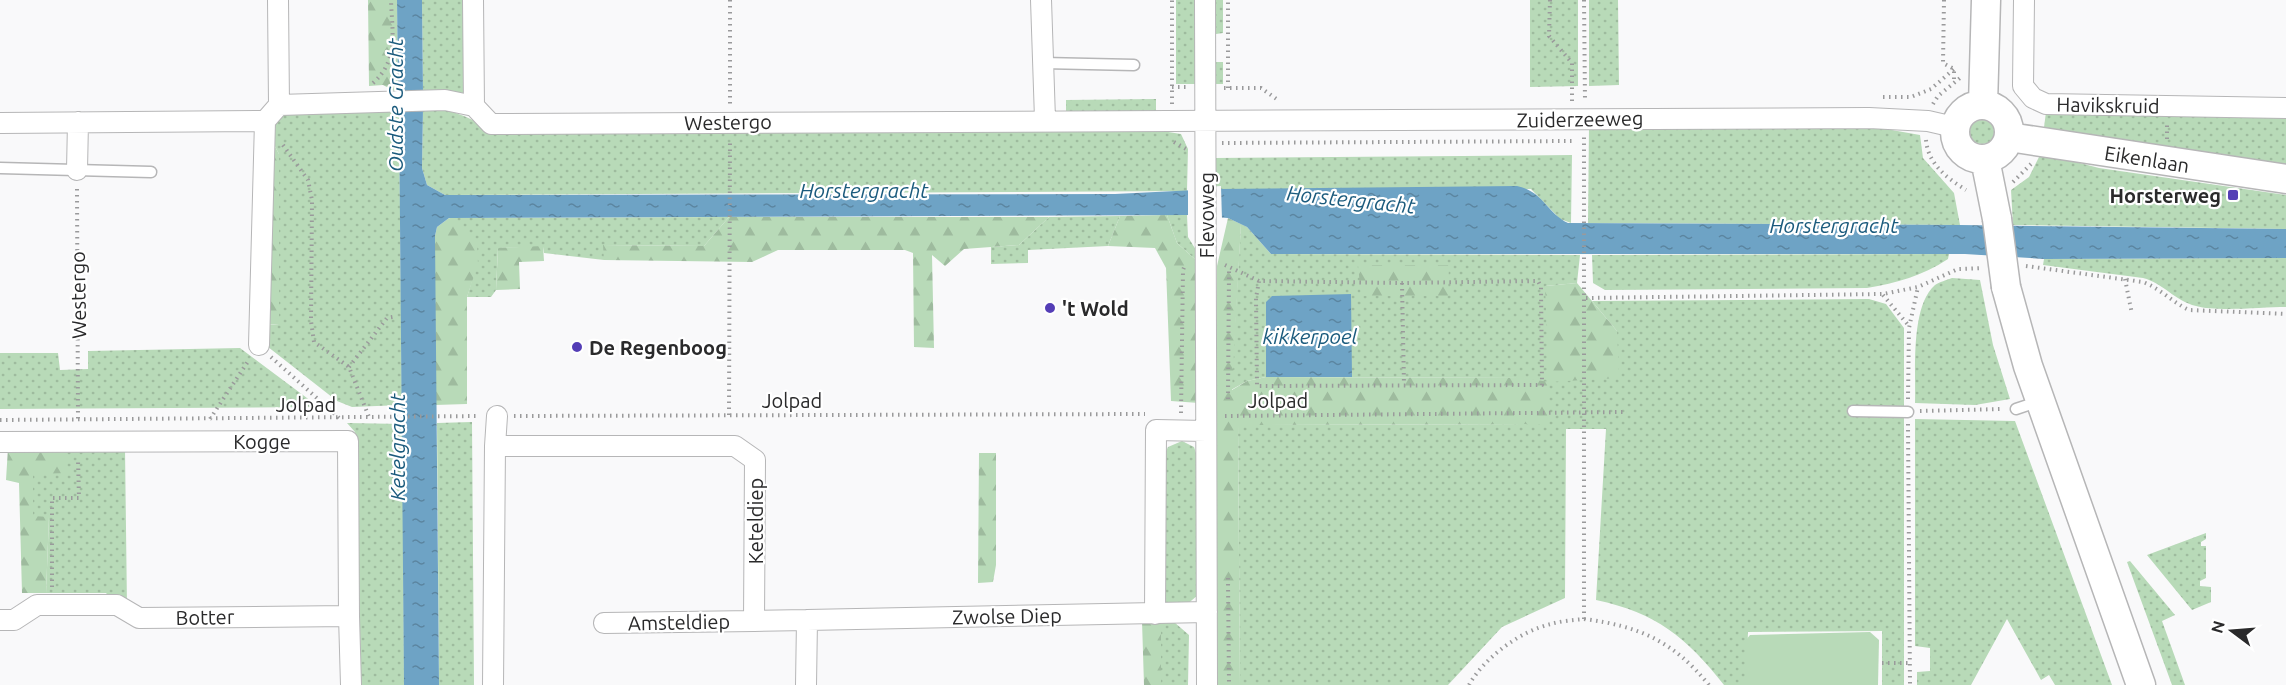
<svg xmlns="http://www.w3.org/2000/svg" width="2286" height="685" font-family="Ubuntu,sans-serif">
<defs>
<pattern id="grass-dots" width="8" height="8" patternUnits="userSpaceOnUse" patternTransform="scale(1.5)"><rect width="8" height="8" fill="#b8dab8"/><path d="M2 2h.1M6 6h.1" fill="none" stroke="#9ebb9e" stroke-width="1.8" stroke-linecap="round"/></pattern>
<pattern id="forest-firs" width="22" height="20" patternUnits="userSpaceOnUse" patternTransform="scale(1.5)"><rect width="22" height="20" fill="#b8dab8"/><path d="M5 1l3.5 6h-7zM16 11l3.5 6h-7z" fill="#9ebb9e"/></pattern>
<pattern id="water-ripples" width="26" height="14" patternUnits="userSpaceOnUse" patternTransform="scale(1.5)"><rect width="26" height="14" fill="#6ea3c5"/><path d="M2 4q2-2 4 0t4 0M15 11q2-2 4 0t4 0" fill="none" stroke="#5b85a0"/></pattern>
</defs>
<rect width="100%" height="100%" fill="#f9f9fa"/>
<!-- grass -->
<path fill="url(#grass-dots)" d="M422 0H466L464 96 423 93Z
M1176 0H1195V84H1176Z
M1213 0H1223V33L1216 34V62H1223V84H1214Z
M1530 0H1578V86L1530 87Z
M1589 0H1618L1619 85 1589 86Z
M1156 99V113H1066V100Z
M399 108 402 405 352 407 337 401 263 343 259 326 279 324V154L269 135 277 119 293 111Z
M423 108C448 108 465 115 488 128L1162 131 1181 134 1188 149 1187 191 445 195 427 185 422 168Z
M2046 112 2286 118V167L2043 135Z
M1970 132a12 12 0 1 1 24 0a12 12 0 1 1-24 0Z
M1839 126 1886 129 1920 135 1923 158 1954 193 1960 225 1588 223 1589 127Z
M2041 153 2099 168 2286 195V229L2013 225 2011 190 2029 177Z
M1572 155 1571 223 1560 219 1531 189H1216L1215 158Z
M1167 215H1187L1188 237 1196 250 1197 261 1177 243Z
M1120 216 1108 246 1028 250V263L991 264V247L1019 245 1049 217Z
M729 217 704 246 604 245V260L544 253 543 247 498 248 496 290 491 297H467L477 264 449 218Z
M1241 224 1247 227 1271 254 1580 255 1577 283 1545 286 1617 331 1592 301 1869 299 1886 304 1904 328V685H1882V631L1748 632 1746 685H1724C1686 637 1657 613 1596 600L1606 429H1566L1565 598 1502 627 1448 685H1240L1238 425 1547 424 1524 378 1266 377 1247 381 1231 390Z
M1949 254 1948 259C1922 276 1897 283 1867 288L1605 290 1593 283 1592 255Z
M2286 258V307C2262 307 2218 312 2196 306 2175 301 2163 283 2143 278L2043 265 2044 259Z
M1952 278 1980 280 1993 345 2010 399 1975 405 1915 403C1916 372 1910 307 1935 285 1939 282 1947 280 1952 278Z
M240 348 319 407 0 409V353H58L60 370 88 369V351Z
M1915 419 2015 421 2112 685H2055L2049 675 2041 680 2007 619 1971 685H1917V672L1930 671V648L1915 646Z
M472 422 474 685H439L437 423Z
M347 423 403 424 404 685H361L357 455 355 432Z
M1182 441 1194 447 1198 459V595L1185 606 1161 605 1162 460 1168 447Z
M67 447 125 448 127 607 113 601 106 593H46L49 517H33V473H67Z
M2206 533V539L2201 542V546H2206V578L2200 581V586L2211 587V602L2192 610 2147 555Z
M2130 561 2175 615 2162 621 2185 685H2172L2127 562Z
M1161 619 1174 622 1189 635 1188 685H1161Z"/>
<!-- forest -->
<path fill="url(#forest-firs)" d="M368 0H397L398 93 383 85 369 86Z
M269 135 279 154V324L266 325Z
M1167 215 1177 243 1197 261 1199 403 1171 401 1166 268 1155 248 1108 246 1120 216Z
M729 217H1049L1019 245 964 249 945 266 932 255 934 348 914 347 913 253 905 250H778L752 262 604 260 603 245 704 246Z
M449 218 477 244 478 264 467 297V404L435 405V236L437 227Z
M1228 218 1241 224 1232 390 1247 381 1266 377 1524 378 1549 382 1545 286 1577 283 1617 331 1619 378 1549 382 1548 424 1238 425 1240 685H1216L1217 266Z
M543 246 544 261 519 262 520 289 496 290 498 248Z
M1358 265H1449L1448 296H1361Z
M67 447V473L33 474V516L49 517 46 593H22L19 483 6 480 8 448Z
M979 453H996V565L993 582 978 583Z
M1161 619V685H1144L1142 621Z"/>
<!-- pitch -->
<path fill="#b8dab8" d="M1870 632 1879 640 1878 685H1746V640L1750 635Z"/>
<!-- water -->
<path fill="url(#water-ripples)" d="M397 0H422L423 93H398Z
M399 108H423L422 168 427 185 445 195 1115 194 1216 189 1517 186C1543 191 1546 212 1568 223L1960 225 2286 229V258L2044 259 1965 254H1271L1247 227 1228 218 1187 215 449 218 437 227 435 236 439 685H404Z
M1351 294 1352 377H1266V302L1272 296Z"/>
<!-- pier -->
<path fill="#f9f9fa" d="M1221 186 1222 220 1188 218V188Z"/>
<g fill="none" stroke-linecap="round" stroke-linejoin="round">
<defs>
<path id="lane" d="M1043 63 1134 65
M0 168 151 172
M2016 409 2040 401
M1853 411 1908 412"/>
<path id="street" d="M278 0 279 105
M473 0 474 106
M1041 0 1045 119
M1205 0 1207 685
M2024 0 2023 86 2033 98 2046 104 2286 108
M0 123 265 121 279 105 445 100 474 106 491 124 1869 118 1928 121 1954 127
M77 170 78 122
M259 345 265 121
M0 442 348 441 349 616
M495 446 497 416
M1155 614 1156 430 1206 431
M0 620H14L37 605H117L139 618 349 616 351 685
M807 620 1207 612
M604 623 754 621
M493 685 495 446H735L755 460 754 621 807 620 806 685"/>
<path id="secondary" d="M1955 132a27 27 0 1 1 54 0a27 27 0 1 1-54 0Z
M1983 105 1986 0
M2009 137 2286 179
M1985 159 1997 219
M2006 287 2028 366 2141 685"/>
</defs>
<!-- lane casing -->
<use href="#lane" stroke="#b6b6b7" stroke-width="13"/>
<!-- street casing -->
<use href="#street" stroke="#b6b6b7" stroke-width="22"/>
<!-- secondary casing -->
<use href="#secondary" stroke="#b6b6b7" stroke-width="31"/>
<!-- path -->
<path stroke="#9a9a9b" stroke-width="4" stroke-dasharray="1.5 4.5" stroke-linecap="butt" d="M730 0V105
M1550 0 1549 36 1572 63V102
M1584 0 1585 101
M1944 0 1943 63 1954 69V82
M373 83C399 60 392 32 391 0
M1172 87H1187
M1224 88H1261L1278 100
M1228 88V0
M1883 97H1911L1931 89 1954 69
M1172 104V0
M1933 104 1938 96 1960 78
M2167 139V123
M1926 140C1928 164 1947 178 1966 190
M1174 142 1188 150
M1222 143 1572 141
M283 145 308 180 312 200 311 321 314 342 349 367 369 417
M2013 182 2031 164
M77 189 78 421
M1225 265 1259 281 1402 283 1538 281 1541 287 1542 385 1257 386 1256 298 1259 281
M2026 266 2143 282C2161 289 2172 302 2189 310L2286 314
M2125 279 2132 314
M1402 283 1404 385
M1883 295 1909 326
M1586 298 1883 294 1918 287 1958 269 1982 268
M271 357 339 418
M349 367 387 318 393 317
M1228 399 1229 269
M1908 399 1909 328 1918 287
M1920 411 2003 409
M1181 413 1183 270 1185 265
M729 415 730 140
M514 416 1145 414
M1225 416 1627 412
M210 419 249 360
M0 420 479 416
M1908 424 1910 685
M1228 578 1229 685
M52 587V498H79L78 459
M1584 619C1639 626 1673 641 1709 685
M1882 663H1910
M1469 685C1484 658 1520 631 1551 624 1561 621 1573 620 1584 619V136"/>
<!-- lane -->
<use href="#lane" stroke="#fff" stroke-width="10"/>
<!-- street -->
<use href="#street" stroke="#fff" stroke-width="20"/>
<!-- secondary -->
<use href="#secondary" stroke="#fff" stroke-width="28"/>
<defs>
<path id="secondary-bridge" d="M1997 219 2006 287"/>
</defs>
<!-- secondary-bridge casing -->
<use href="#secondary-bridge" stroke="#b6b6b7" stroke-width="31" stroke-linecap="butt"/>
<!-- secondary-bridge -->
<use href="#secondary-bridge" stroke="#fff" stroke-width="28"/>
</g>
<!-- markers -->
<g fill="#543eb6" stroke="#fff" stroke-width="2">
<rect x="2227" y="189" width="12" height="12" rx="3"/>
<circle cx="1050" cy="308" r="6"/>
<circle cx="577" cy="347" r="6"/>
</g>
<g text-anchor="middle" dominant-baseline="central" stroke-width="4.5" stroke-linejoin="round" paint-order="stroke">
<!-- street labels -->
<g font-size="20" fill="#2a2a2b" stroke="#fff">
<text transform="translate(2108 105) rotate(1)">Havikskruid</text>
<text transform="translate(1580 119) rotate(-1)">Zuiderzeeweg</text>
<text transform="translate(728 122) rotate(-1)">Westergo</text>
<text transform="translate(2147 159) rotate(9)">Eikenlaan</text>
<text transform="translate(1206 215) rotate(-90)">Flevoweg</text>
<text transform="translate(78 295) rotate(-91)">Westergo</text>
<text x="792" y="400">Jolpad</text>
<text x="1278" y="400">Jolpad</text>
<text x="306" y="404">Jolpad</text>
<text x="262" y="441">Kogge</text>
<text transform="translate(755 521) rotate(-90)">Keteldiep</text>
<text transform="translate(1007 616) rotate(-1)">Zwolse Diep</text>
<text transform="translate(205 617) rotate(-1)">Botter</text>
<text transform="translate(679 622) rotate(-1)">Amsteldiep</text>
</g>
<!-- poi labels -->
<g font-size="20" font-weight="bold" fill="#2a2a2b" stroke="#fff" text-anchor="start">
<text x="2221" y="195" text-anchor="end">Horsterweg</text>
<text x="1062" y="308">'t Wold</text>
<text x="589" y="347">De Regenboog</text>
</g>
<!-- water labels -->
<g font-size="21" font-style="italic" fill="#1b5b7d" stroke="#fff">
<text transform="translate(395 105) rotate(-90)">Oudste Gracht</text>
<text x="864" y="190">Horstergracht</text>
<text transform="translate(1351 199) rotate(6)">Horstergracht</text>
<text x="1834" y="225">Horstergracht</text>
<text x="1310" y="336">kikkerpoel</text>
<text transform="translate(397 447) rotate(-90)">Ketelgracht</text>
</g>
</g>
<!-- north arrow -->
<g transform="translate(2232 631) rotate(286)" stroke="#ffffff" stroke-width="4.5" paint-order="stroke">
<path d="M0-4.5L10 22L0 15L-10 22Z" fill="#2a2a2b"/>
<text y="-9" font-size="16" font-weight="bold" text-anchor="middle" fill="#2a2a2b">N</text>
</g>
</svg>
